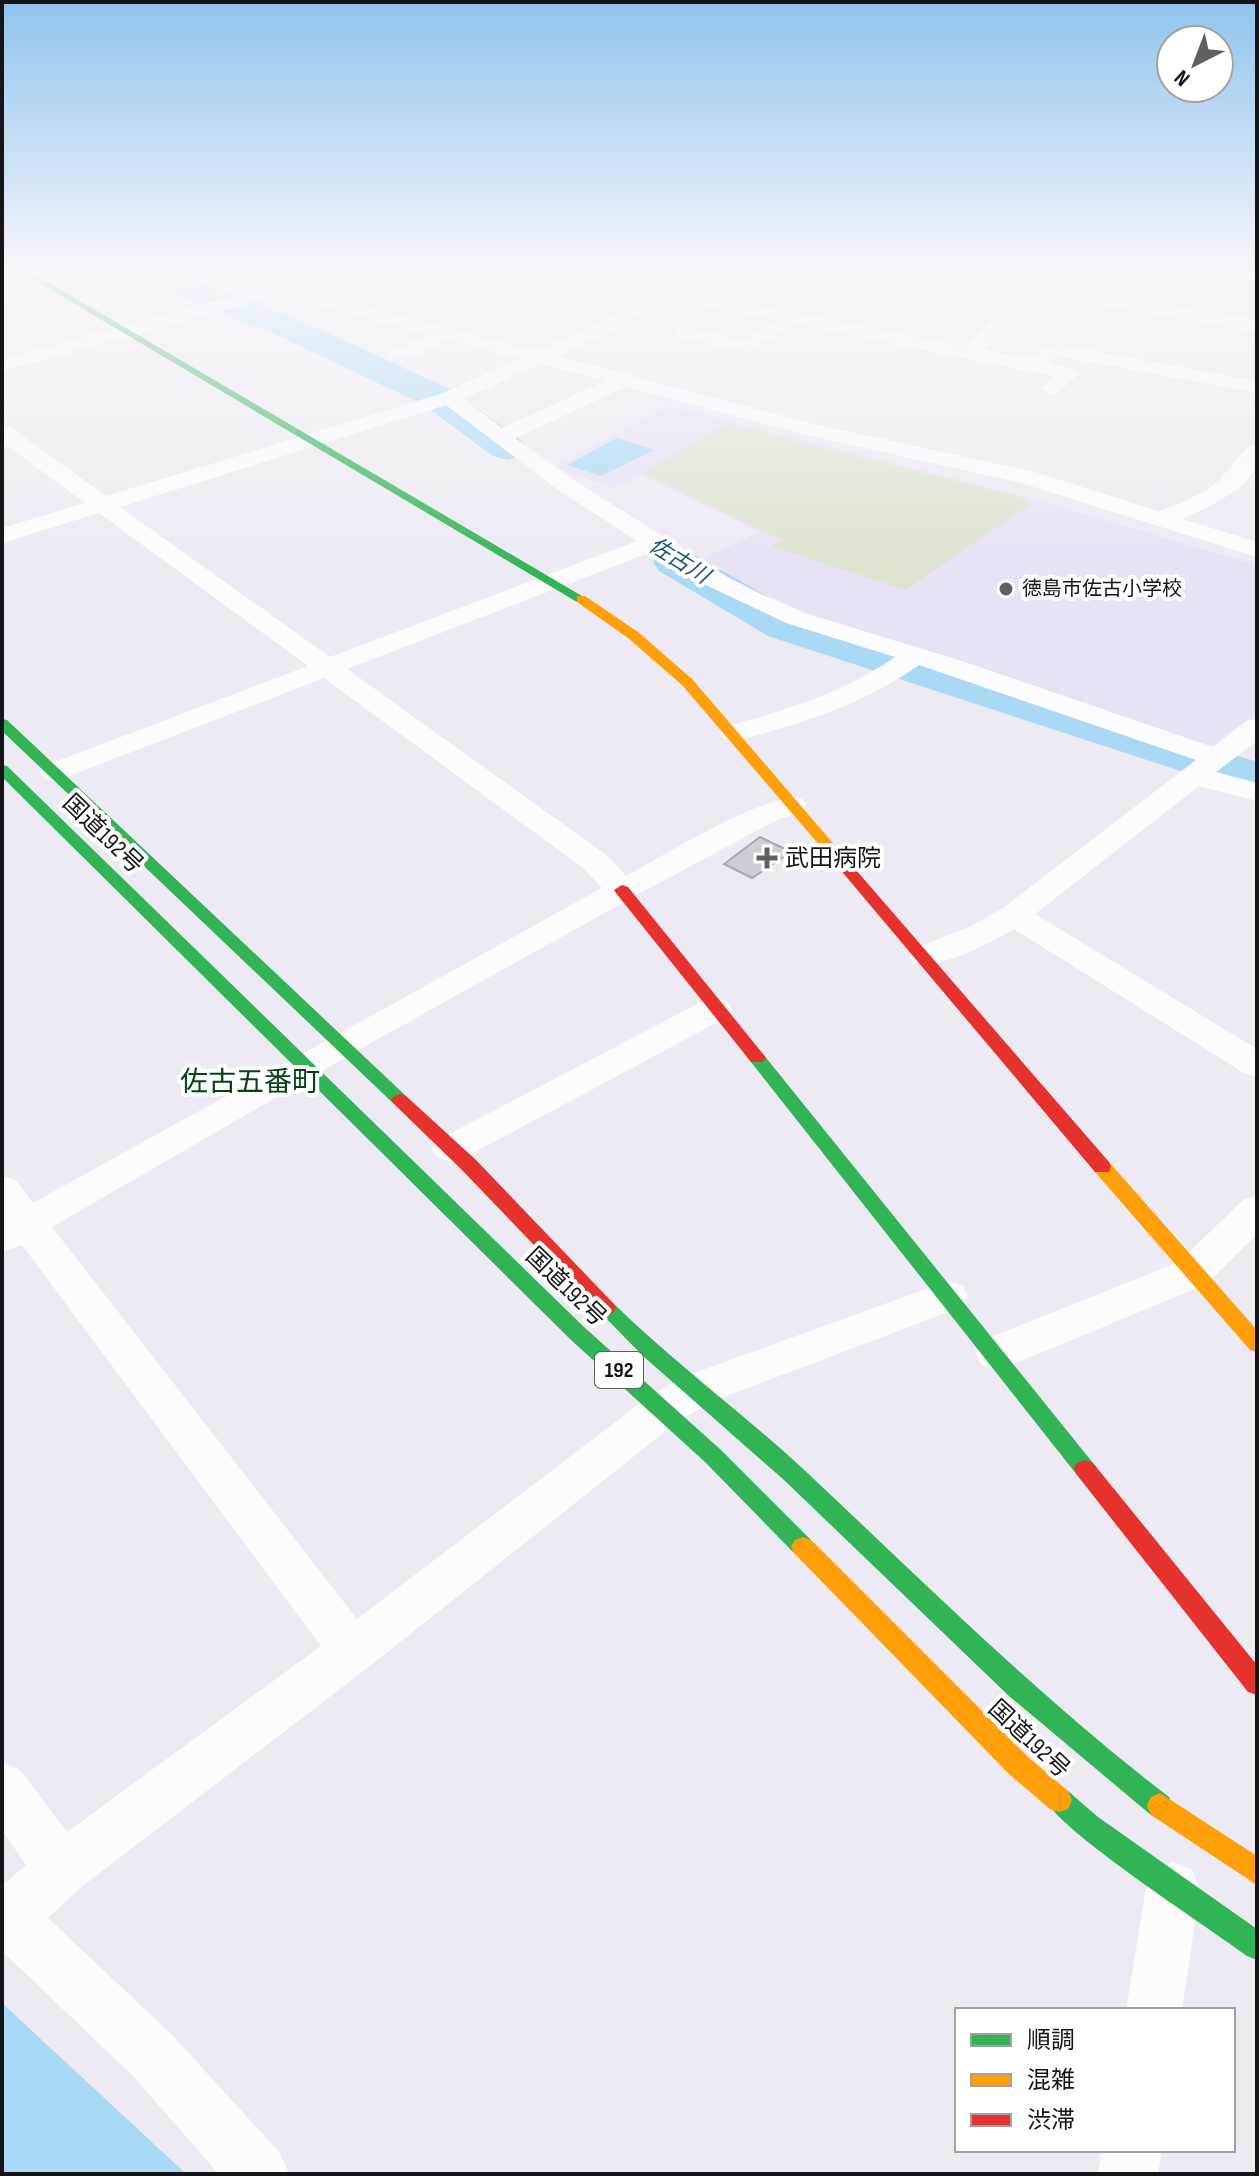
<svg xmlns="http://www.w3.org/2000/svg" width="1259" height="2176" font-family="'Sofia Sans Condensed','Noto Sans JP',sans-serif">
<rect width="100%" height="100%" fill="#eeeaf4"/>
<!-- built -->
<path fill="#e9e1f4" d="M668 406 1031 498 1257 565V713L1204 750 976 668 807 613 695 562 760 532 640 475 614 488 554 468Z"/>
<!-- green -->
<path fill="#dce4d1" d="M727 424 1024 498 1030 505 905 590 771 546 782 540 642 473Z"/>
<!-- water -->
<path fill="#a9d9f4" d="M617 438 654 450 601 476 567 465Z
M2 2003 183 2171 185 2174H2Z"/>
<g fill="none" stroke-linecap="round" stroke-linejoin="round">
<!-- river -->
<path fill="#a9d9f4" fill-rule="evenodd" d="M119 268H164L297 319 450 389 521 440 527 448 521 456 507 460 493 456 424 405 273 333 123 275Z
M675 549 691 553 802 616 1257 762V796L768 636 659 571 653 562 659 553Z"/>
</g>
<!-- building -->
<path fill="#d0ccd5" stroke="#aba9b0" stroke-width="2" d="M760 837 791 852 752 878 724 864Z"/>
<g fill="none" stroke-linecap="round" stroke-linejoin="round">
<!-- street -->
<path fill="#fcfcfd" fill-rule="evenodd" d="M223 268H246L286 285 536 351 599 323 646 294 543 273 534 268H568L963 346 1022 292 911 273 902 268H941L1257 320V332L1040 295 982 350 1027 358 1055 344 1257 381V393L1058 356 1047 363 1075 370 1078 374 1058 393 1051 395 1041 389 1053 376 796 324 747 352 677 337 674 333 684 327 744 340 776 320 665 298 613 331 557 356 813 424 1035 472 1158 511C1179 504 1199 496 1216 483 1229 472 1241 447 1257 443 1257 449 1258 457 1257 463 1252 488 1203 510 1182 519L1257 542V557L1021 483 811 436 626 387 515 438 574 480 726 576 759 593 804 613 959 660 1213 747 1247 721 1257 719V741L1216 772 1257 783V801L1199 786 1035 914 1257 1049V1077L1244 1073 1014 929C990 943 940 970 913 963L908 956 913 949 969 927 1003 908 1196 760 919 665C866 703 806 722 744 739L734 741 724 739 720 733 724 727C783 711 844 693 895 657L786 623 708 586 654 551 347 669 605 854 626 876C660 858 768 790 802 799L806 805 802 811 773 822 633 897 353 1053 52 1227 357 1619 647 1398 683 1377 948 1281 962 1285 968 1296 962 1307 713 1401 677 1422 370 1666 80 1888 48 1918 172 2035 280 2153 289 2174H219L132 2075 2 1951V1886L26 1865 2 1830V1762L20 1770 67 1832 321 1646 22 1245 2 1252V1176L16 1180 33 1203 602 888 583 868 324 678 64 778 54 781 44 778 40 772 44 766 308 666 99 513 2 543V528L85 503 2 442V426L10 427 106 496 443 393 519 359 450 340 406 359H392L389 355 392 351 429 335 280 295 2 371V359L263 288ZM540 364 605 381 502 428 464 399ZM446 405 558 490 637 541 330 657 120 507Z
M715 998 727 1001 732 1009 727 1017 464 1158 451 1162 438 1158 432 1149 438 1140 703 1001Z
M1257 1196V1234L1207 1284 1011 1365 996 1369 981 1365 975 1353 981 1341 1179 1262 1243 1200Z
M1173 1862 1192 1870 1200 1889 1182 2010H1126L1146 1889 1154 1870Z
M1102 2150H1162L1158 2174H1098Z"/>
<!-- fast -->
<path fill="#30b455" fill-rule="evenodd" d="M14 268H24L587 599 577 602Z
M2 719 7 720 406 1096 409 1100 406 1104H394L2 731Z
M2 765 7 766 584 1327 721 1450 811 1540 815 1547 811 1554 803 1557 795 1554 705 1462 570 1339 2 777Z
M757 1052 763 1054 1093 1463 1096 1469 1093 1475 1085 1478 1077 1475 751 1062 748 1058 751 1054Z
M606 1300 613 1303C672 1361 739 1410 800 1466 921 1579 1037 1696 1169 1797L1173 1806 1169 1815 1160 1819 1151 1815 1009 1696 784 1480 643 1356 596 1308 599 1303Z
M1059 1788 1068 1791 1098 1817 1257 1929V1960L1247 1956C1211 1929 1059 1831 1046 1800L1050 1791Z"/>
<!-- slow -->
<path fill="#ff9f0a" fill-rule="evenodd" d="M577 596H585L638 632 692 679 843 855 846 858 843 861H833L682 685 628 638 577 602Z
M1102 1160 1109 1162 1257 1330V1352L1250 1350 1095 1172 1093 1167Z
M803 1537 811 1540 1027 1756 1068 1791 1072 1800 1068 1809 1059 1812 1050 1809 1009 1774 795 1554 791 1547 795 1540Z
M1160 1793 1257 1856V1885L1151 1815 1147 1806 1151 1797Z"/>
<!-- jam -->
<path fill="#e5322d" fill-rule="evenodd" d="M838 853 843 855 1109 1162 1111 1167 1109 1172H1095L833 861 830 858 833 855Z
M622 885 628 887 763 1054 766 1058 763 1062H751L616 893 614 890Z
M400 1094 406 1096 476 1160 613 1303 616 1308 613 1313 606 1316 599 1313 462 1170 394 1104 391 1100 394 1096Z
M1085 1460 1093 1463 1257 1665V1695L1248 1692 1077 1475 1074 1469 1077 1463Z"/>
</g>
<!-- sky -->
<linearGradient id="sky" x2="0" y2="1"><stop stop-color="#8fc3ed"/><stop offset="0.47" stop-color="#f7f6fa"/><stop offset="1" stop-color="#f7f6fa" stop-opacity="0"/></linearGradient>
<rect width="1259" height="572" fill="url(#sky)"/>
<!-- markers -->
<g fill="#625e66" stroke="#fff" stroke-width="3">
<circle cx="1006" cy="589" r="8"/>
<path d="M763 846h8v8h8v8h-8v8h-8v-8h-8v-8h8z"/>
</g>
<g text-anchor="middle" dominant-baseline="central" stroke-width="8" stroke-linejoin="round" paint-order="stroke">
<!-- far-poi labels -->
<g font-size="20" fill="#161319" stroke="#fff" text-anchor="start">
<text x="1022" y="589">徳島市佐古小学校</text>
</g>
<!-- far-water labels -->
<g font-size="22" font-style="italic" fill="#1f566e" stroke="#fff">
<text transform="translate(679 561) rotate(32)">佐古川</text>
</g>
<!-- shield labels -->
<rect fill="#fff" stroke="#5c5a5e" stroke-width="2" x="595" y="1352" width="48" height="36" rx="6"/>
<g font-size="22" font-weight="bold" fill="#161319">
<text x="619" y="1370">192</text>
</g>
<!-- street labels -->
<g font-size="24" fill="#161319" stroke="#fff">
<text transform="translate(103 834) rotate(44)">国道192号</text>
<text transform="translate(566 1287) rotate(44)">国道192号</text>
<text transform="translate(1029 1739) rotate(43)">国道192号</text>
</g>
<!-- poi labels -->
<g font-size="24" fill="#161319" stroke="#fff" text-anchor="start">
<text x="785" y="858">武田病院</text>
</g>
<!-- quarter labels -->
<g font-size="28" fill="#034413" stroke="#fff">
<text x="250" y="1082">佐古五番町</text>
</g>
</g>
<!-- border -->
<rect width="1259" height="2176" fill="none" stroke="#161319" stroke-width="8"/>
<!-- legend -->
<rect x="955" y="2008" width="280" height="144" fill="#ffffff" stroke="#a2a1a3" stroke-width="2"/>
<rect x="971" y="2034" width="40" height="12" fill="#30b455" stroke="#a2a1a3" stroke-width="2"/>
<text x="1027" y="2048" font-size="24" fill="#161319">順調</text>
<rect x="971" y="2074" width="40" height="12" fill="#ff9f0a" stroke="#a2a1a3" stroke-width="2"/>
<text x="1027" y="2088" font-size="24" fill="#161319">混雑</text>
<rect x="971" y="2114" width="40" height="12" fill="#e5322d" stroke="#a2a1a3" stroke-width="2"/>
<text x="1027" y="2128" font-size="24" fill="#161319">渋滞</text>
<!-- north arrow -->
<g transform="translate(1195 64) rotate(222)"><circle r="38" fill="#ffffff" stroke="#a2a1a3" stroke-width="2"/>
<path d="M0-6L14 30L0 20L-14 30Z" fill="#625e66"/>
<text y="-12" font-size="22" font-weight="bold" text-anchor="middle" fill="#161319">N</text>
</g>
</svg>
